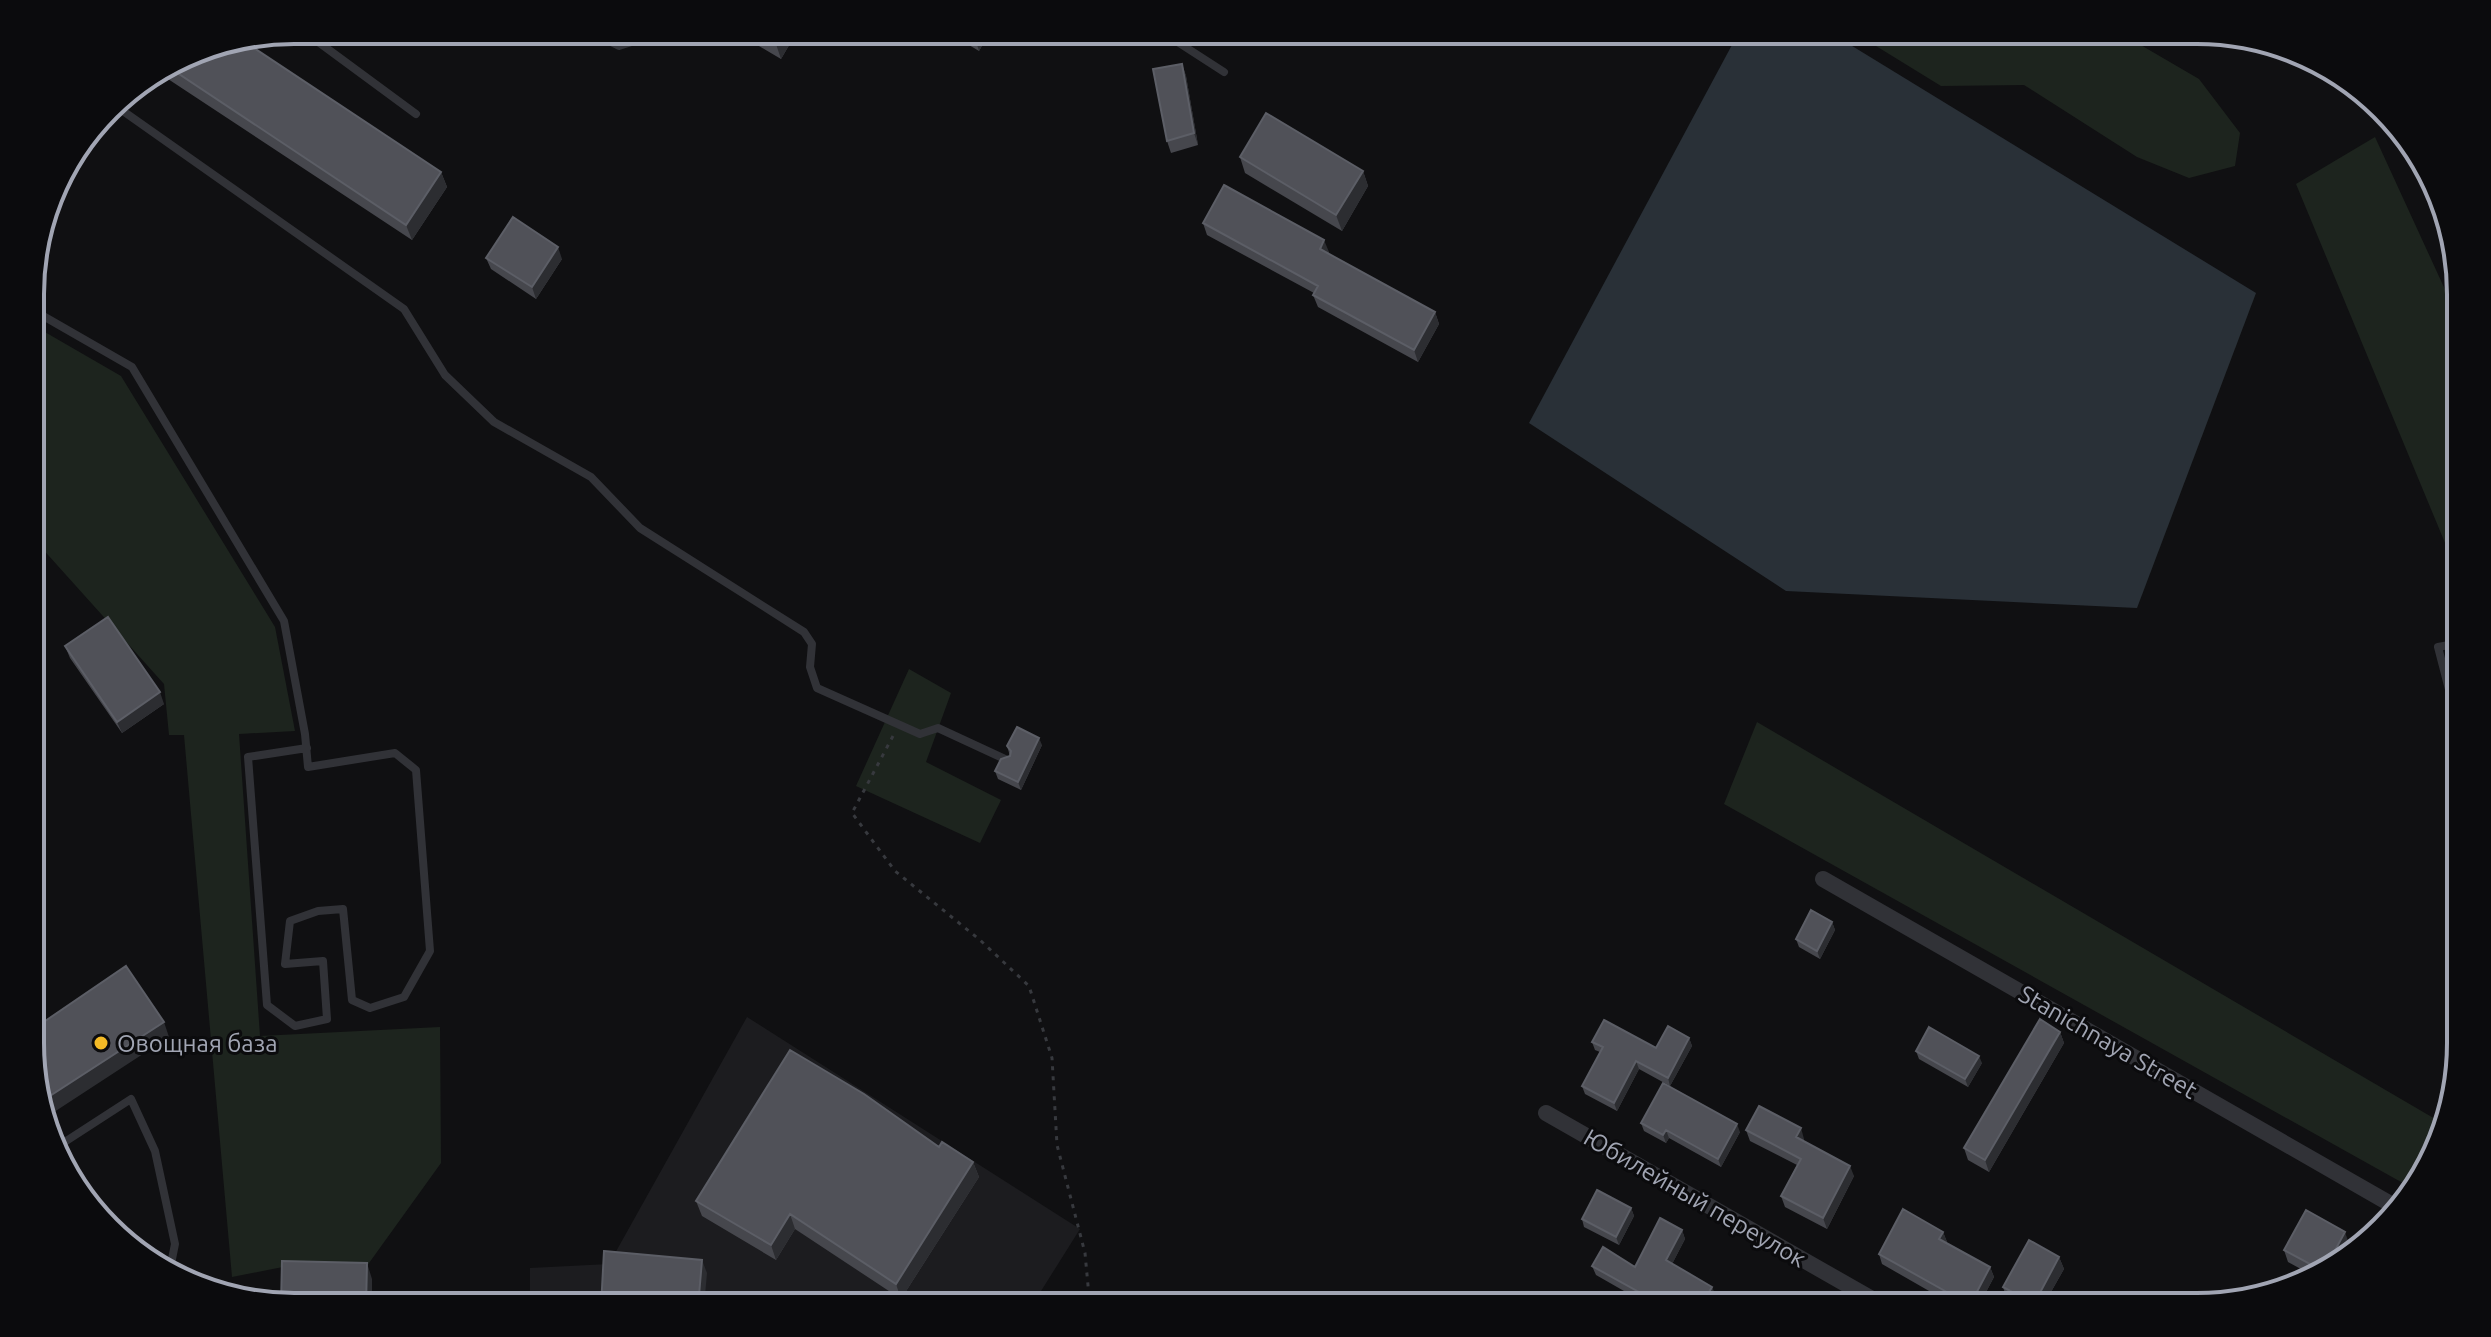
<svg xmlns="http://www.w3.org/2000/svg" width="2491" height="1337" font-family="Ubuntu,sans-serif">
<rect width="100%" height="100%" fill="#101012"/>
<!-- built -->
<path fill="#1c1c1f" d="M747 1017 1080 1229 1031 1307H875L853 1295 848 1307H530V1268L609 1264Z"/>
<!-- green -->
<path fill="#1d241e" d="M1850 30H2115L2199 79 2240 133 2235 166 2189 178 2137 157 2024 85 1941 86Z
M2375 137 2459 320 2460 579 2296 184Z
M31 324 121 376 275 627 295 731 239 734 260 1036 440 1027 441 1163 364 1270 288 1266 232 1277 184 735H169L164 684 31 536Z
M909 669 951 693 926 762 1001 800 980 843 856 786Z
M1757 722 2442 1123 2434 1160 2410 1187 1724 804Z"/>
<!-- water -->
<path fill="#293037" d="M1740 30H1826L2256 293 2137 608 1786 591 1529 423Z"/>
<g fill="none" stroke-linecap="round" stroke-linejoin="round">
<!-- path -->
<path stroke="#37393e" stroke-width="3" stroke-dasharray="4 6" stroke-linecap="butt" d="M893 736 852 813 895 871 980 940 1029 986 1052 1058 1057 1145 1085 1253 1090 1307"/>
<!-- service -->
<path stroke="#313237" stroke-width="8" d="M302 30 416 114
M588 30 619 46 669 30
M1159 30 1224 72
M113 104 404 309 445 375 494 422 591 477 640 528 804 632 812 644 810 667 817 688 920 734 938 728 1007 760
M31 309 132 367 284 621 305 734 308 767 395 753 416 770 430 951 404 997 370 1008 352 1000 343 909 318 911 290 921 285 964 323 961 327 1019 295 1026 267 1005 248 757 307 748
M2460 643 2438 647 2460 732
M60 1145 131 1099 155 1151 175 1244 169 1274"/>
<!-- minor -->
<path stroke="#313237" stroke-width="16" d="M1823 879 2394 1206
M1546 1113 1886 1307"/>
</g>
<!-- wall -->
<path fill="#46474d" d="M606 30H625L621 38Z
M732 30H798L781 59Z
M944 30H991L979 51Z
M193 50 441 172 447 187 412 240 168 79 164 68Z
M1182 64 1186 76 1198 145 1171 153 1167 141Z
M1240 157 1363 171 1368 186 1342 231 1245 173Z
M1203 223 1329 252 1328 254 1435 312 1439 324 1418 362 1318 307 1313 295 1314 293 1207 235Z
M486 258 562 259 536 299 491 269Z
M65 646 164 704 122 733 70 658Z
M1042 745 1021 790 998 779 995 771 1010 756 1007 746Z
M1832 922 1835 930 1820 959 1799 947 1796 939Z
M2060 1032 2064 1043 1989 1172 1968 1160 1964 1148Z
M1689 1038 1692 1046 1670 1086 1639 1069 1617 1111 1585 1094 1582 1086 1600 1052 1595 1050 1592 1042 1656 1048Z
M1916 1051 1982 1063 1968 1087 1919 1059Z
M1641 1123 1740 1132 1721 1167 1669 1138 1666 1143 1644 1131Z
M1746 1130 1804 1139 1803 1141 1854 1176 1827 1229 1785 1207 1781 1196 1797 1165 1750 1141Z
M939 1147 973 1162 979 1177 901 1299 795 1229 776 1260 702 1216 696 1201Z
M1631 1208 1634 1216 1619 1245 1584 1227 1582 1219Z
M1682 1230 1685 1239 1672 1264 1716 1296 1710 1307H1652L1596 1275 1592 1266 1635 1267Z
M1943 1232 1947 1242 1946 1243 1990 1267 1994 1277 1978 1307H1957L1882 1264 1879 1254Z
M2349 1244 2338 1265 2310 1274 2288 1262 2284 1250Z
M2059 1257 2064 1269 2043 1306 2021 1307 2007 1299 2003 1287Z"/>
<!-- shaded-wall -->
<path fill="#2c2d31" d="M618 30H625L621 38Z
M784 30H798L781 59 776 44Z
M976 30H991L979 51 974 35Z
M1182 64 1186 76 1198 145 1194 133Z
M1363 171 1368 186 1342 231 1336 215Z
M441 172 447 187 412 240 406 225Z
M1324 240 1329 252 1324 261 1320 249Z
M558 247 562 259 536 299 532 287Z
M1435 312 1439 324 1418 362 1414 350Z
M160 692 164 704 122 733 117 722Z
M1039 738 1042 745 1021 790 1018 782Z
M1832 922 1835 930 1820 959 1817 951Z
M164 1022 169 1037 48 1116 42 1101Z
M2060 1032 2064 1043 1989 1172 1985 1160Z
M1689 1038 1692 1046 1670 1086 1668 1078Z
M1979 1056 1982 1063 1968 1087 1965 1079Z
M1636 1061 1639 1069 1617 1111 1614 1103Z
M1737 1124 1740 1132 1721 1167 1718 1159Z
M1801 1128 1804 1139 1800 1148 1796 1137Z
M1666 1130 1669 1138 1666 1143 1663 1135Z
M973 1162 979 1177 901 1299 896 1284Z
M1850 1166 1854 1176 1827 1229 1823 1218Z
M1631 1208 1634 1216 1619 1245 1616 1237Z
M790 1214 795 1229 776 1260 771 1245Z
M1682 1230 1685 1239 1669 1270 1666 1260Z
M1943 1232 1947 1242 1943 1250 1939 1239Z
M2345 1232 2349 1244 2338 1265 2325 1269Z
M2059 1257 2064 1269 2043 1306H2035L2034 1304Z
M702 1260 707 1273 704 1307H698Z
M367 1263 372 1279V1307H366Z
M1990 1267 1994 1277 1978 1307H1970Z
M1712 1287 1716 1296 1710 1307H1700Z"/>
<!-- building -->
<path fill="#505158" stroke="#5c5e66" stroke-width="2" d="M752 30H784L776 44Z
M965 30H976L974 35Z
M242 40 441 172 406 225 167 66 193 50Z
M1182 64 1194 133 1167 141 1153 69Z
M1266 113 1363 171 1336 215 1240 157Z
M1224 185 1324 240 1320 249 1435 312 1414 350 1313 295 1318 286 1203 223Z
M513 217 558 247 532 287 486 258Z
M108 617 160 692 117 722 65 646Z
M1017 727 1039 738 1018 782 995 771 1001 759 1010 756 1011 751 1007 746Z
M1811 910 1832 922 1817 951 1796 939Z
M126 966 164 1022 42 1101 32 1078V1030Z
M2040 1019 2060 1032 1985 1160 1964 1148Z
M1604 1020 1656 1048 1668 1026 1689 1038 1668 1078 1636 1061 1614 1103 1582 1086 1603 1047 1592 1042Z
M1929 1027 1979 1056 1965 1079 1916 1051Z
M790 1050 864 1094 939 1147 942 1142 973 1162 896 1284 790 1214 771 1245 696 1201Z
M1663 1083 1737 1124 1718 1159 1666 1130 1663 1135 1641 1123Z
M1759 1106 1801 1128 1796 1137 1850 1166 1823 1218 1781 1196 1801 1159 1746 1130Z
M1597 1190 1631 1208 1616 1237 1582 1219Z
M1903 1209 1943 1232 1939 1239 1990 1267 1970 1305 1879 1254Z
M2306 1210 2345 1232 2325 1269 2321 1270 2284 1250Z
M1660 1218 1682 1230 1666 1260 1712 1287 1700 1307H1666L1592 1266 1603 1247 1635 1267Z
M2029 1240 2059 1257 2034 1304 2003 1287Z
M604 1251 702 1260 698 1307H601Z
M282 1261 367 1263 366 1307H294L281 1304Z"/>
<!-- markers -->
<circle fill="#f4ba26" stroke="#0b0b0d" stroke-width="3" cx="101" cy="1043" r="8"/>
<g text-anchor="middle" dominant-baseline="central" stroke-width="6" stroke-linejoin="round" paint-order="stroke">
<!-- street labels -->
<g font-size="24" fill="#a1a5b3" stroke="#0b0b0d">
<text transform="translate(2108 1042) rotate(30)">Stanichnaya Street</text>
<text transform="translate(1695 1198) rotate(30)">Юбилейный переулок</text>
</g>
<!-- poi labels -->
<g font-size="24" fill="#a1a5b3" stroke="#0b0b0d" text-anchor="start">
<text x="117" y="1043">Овощная база</text>
</g>
</g>
<!-- crop -->
<path d="M0 0H2491V1337H0ZM294 44H2197A250 250 0 0 1 2447 294V1043A250 250 0 0 1 2197 1293H294A250 250 0 0 1 44 1043V294A250 250 0 0 1 294 44Z" fill="#0b0b0d" fill-rule="evenodd"/>
<path fill="none" stroke="#a1a5b3" stroke-width="4" d="M294 44H2197A250 250 0 0 1 2447 294V1043A250 250 0 0 1 2197 1293H294A250 250 0 0 1 44 1043V294A250 250 0 0 1 294 44Z"/>
</svg>
